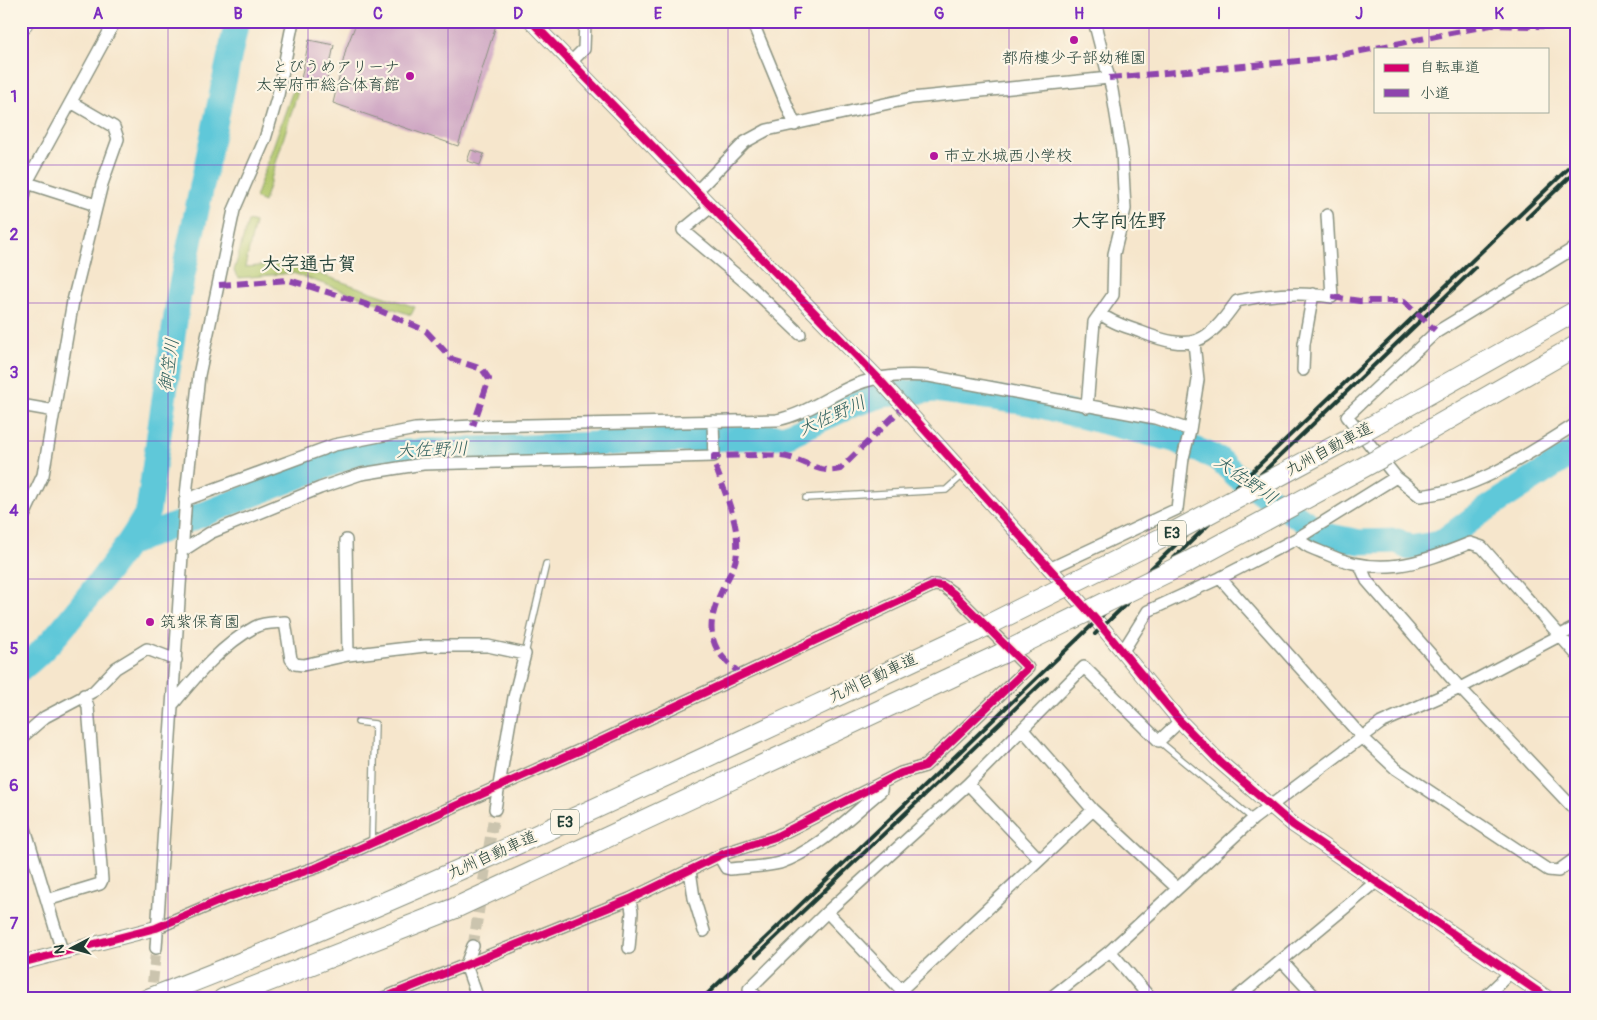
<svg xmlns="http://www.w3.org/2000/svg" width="1597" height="1020" font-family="Pangolin,'Klee One',sans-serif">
<rect width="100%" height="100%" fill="#fcf5e5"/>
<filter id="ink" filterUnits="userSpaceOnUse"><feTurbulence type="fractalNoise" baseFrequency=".02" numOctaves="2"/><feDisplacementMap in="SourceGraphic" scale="10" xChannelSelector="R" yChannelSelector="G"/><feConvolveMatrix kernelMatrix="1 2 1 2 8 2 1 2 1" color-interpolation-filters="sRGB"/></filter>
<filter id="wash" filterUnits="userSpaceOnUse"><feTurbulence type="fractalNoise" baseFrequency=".0096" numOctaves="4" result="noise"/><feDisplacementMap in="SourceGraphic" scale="20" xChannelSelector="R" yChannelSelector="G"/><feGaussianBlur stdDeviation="1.12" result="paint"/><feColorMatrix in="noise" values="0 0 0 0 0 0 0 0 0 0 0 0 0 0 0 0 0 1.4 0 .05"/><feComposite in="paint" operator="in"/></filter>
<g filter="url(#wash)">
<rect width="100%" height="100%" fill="#f6e6cc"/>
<!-- green -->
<path fill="#b2c86d" stroke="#688250" d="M293 90 298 91 264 202 255 198Z
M248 221 255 223 245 267 290 264 415 307 411 315 293 273 239 278 234 271Z"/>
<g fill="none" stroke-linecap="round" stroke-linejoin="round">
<!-- river -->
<path stroke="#5ec8d9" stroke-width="25" d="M130 543 356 454 786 436 855 404 883 395 935 390 1029 403 1174 440 1219 459 1237 476 1325 535 1360 542 1398 541 1409 548 1440 543 1479 514 1576 451
M21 669C47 649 66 624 86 599 109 570 130 544 148 511L179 294 237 21"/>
</g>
<g id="blocks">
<!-- building -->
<path fill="#cea5c3" d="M357 21H493L496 25 458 146 333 103 346 49Z
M309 40 334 45 325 90 300 84Z
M471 150 484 154 480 165 467 161Z"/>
</g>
</g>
<g filter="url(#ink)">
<use href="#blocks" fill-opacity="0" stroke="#8a9280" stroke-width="1"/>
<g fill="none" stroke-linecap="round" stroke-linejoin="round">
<!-- minor-tunnel -->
<path stroke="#cbc4ae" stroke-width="11" stroke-dasharray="11 5.5" stroke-linecap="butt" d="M473 946 495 809
M151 999 156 948"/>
<defs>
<path id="service" d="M806 498 946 490 965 473
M525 654 546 564
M358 722 375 724 372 842
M1159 741 1253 819"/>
<path id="minor" d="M752 21 795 125
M571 62 584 49 585 21
M21 181 96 205
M697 191 745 142 767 130 912 98 1109 78
M712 206 683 230 751 287 800 334
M21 212 27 182 115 21
M1576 247 1435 333 1347 416 1396 477 1420 496C1477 490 1528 454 1576 424
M1100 313C1111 323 1128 327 1141 332 1192 352 1206 345 1237 301 1269 294 1299 291 1332 297L1327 215
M1303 370 1304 344 1313 294
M21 405 55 411
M1087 407 1094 322 1113 295 1114 254 1125 209 1122 152 1112 90 1094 21
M185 500 334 445 415 429 473 426 777 420C806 414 828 396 855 385 879 375 903 375 929 376L1155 418 1190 430
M21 522 43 475 73 301 102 184 118 139 114 127 71 102
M1298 538C1304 546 1314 549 1324 553 1377 578 1419 564 1470 543L1482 547 1576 654
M346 540 348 655
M182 551 210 533 320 488 361 474 423 464 714 456 713 421
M1360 565 1367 581 1460 688 1576 811
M1049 569 1177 509 1183 458 1190 430 1198 380 1194 343
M1220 578 1362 737 1396 769 1548 870 1558 871 1576 858
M1123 651 1148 611 1220 578 1298 538 1396 477
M174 703C197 675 223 644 255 627 264 622 276 623 285 622L291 659 295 664 303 665 348 655 425 646H488L525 654 514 697 495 809
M1023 730 1093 810 1177 888
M21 738 45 717 94 691 116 668 147 649 176 660
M968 784 1039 859
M21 815 62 951
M719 856 726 868 730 869C746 867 765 867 780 863 818 850 850 816 881 791L882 783
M690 870 694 898 704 931
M47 900 100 884 102 880 88 707 84 695
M827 912 910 999
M156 928 226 898 318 867 601 741 934 585 943 586 954 594 1028 668 925 766 901 773 775 837 723 854 630 899 381 999
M473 946 466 965 478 999
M156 948 186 495 199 375 234 210 265 139 278 95 293 21
M629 948 632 912 630 899
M1110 951 1151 999
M1282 961 1317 999
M901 990 1093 810
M759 999 749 989 827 912 968 784 1084 667 1159 741 1180 721
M1049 999 1110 951 1253 819 1381 723 1460 688 1576 627
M1235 999 1376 882
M1483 999 1511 972"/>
<path id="tertiary" d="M531 21 878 378 1097 621 1180 721 1220 762 1293 825 1549 999
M21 31 27 21
M21 963 156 928"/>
<path id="motorway" d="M1365 430 1576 311
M1386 455 1576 346
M148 999C431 891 702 758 976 631
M223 999 453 909 1001 654"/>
</defs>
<!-- service casing -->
<use href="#service" stroke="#8a9280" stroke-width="8"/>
<!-- minor casing -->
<use href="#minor" stroke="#8a9280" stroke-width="14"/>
<!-- tertiary casing -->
<use href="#tertiary" stroke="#8a9280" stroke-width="16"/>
<!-- motorway casing -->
<use href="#motorway" stroke="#8a9280" stroke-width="22"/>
<!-- service -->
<use href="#service" stroke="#fff" stroke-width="5.5"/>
<!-- minor -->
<use href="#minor" stroke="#fff" stroke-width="11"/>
<!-- tertiary -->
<use href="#tertiary" stroke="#fff" stroke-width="14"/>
<!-- motorway -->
<use href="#motorway" stroke="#fff" stroke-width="20"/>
<!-- rail -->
<path stroke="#1f3d34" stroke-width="4" d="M1527 218 1576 171
M1095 634 1475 268
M756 956 1047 678
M702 999 1576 161"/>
<defs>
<path id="motorway-bridge" d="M976 631 1174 532 1365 430
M1001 654 1188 562 1386 455"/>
</defs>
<!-- motorway-bridge casing -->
<use href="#motorway-bridge" stroke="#8a9280" stroke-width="22" stroke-linecap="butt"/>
<!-- motorway-bridge -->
<use href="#motorway-bridge" stroke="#fff" stroke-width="20"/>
<!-- quiet -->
<path stroke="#8e44ad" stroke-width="6" stroke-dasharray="12 6" stroke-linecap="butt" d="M1109 78 1321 59 1491 25 1576 27
M219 285 289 280 365 304 426 331 452 359 482 369 489 379 473 426
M1332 297 1360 301H1404L1435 330
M743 675C705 649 705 624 724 586 730 574 737 563 737 550 739 521 723 489 714 462V456C736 456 758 454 780 456 802 457 817 475 840 469L903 407"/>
<defs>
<path id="cycleway" d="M531 21 878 378 1097 621 1180 721 1220 762 1293 825 1549 999
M21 963 156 928 226 898 318 867 601 741 934 585 943 586 954 594 1028 668 925 766 901 773 775 837 723 854 630 899 381 999"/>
</defs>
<!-- cycleway casing -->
<use href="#cycleway" stroke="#fcf5e5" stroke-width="11"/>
<!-- cycleway -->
<use href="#cycleway" stroke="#d6006c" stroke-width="8"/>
</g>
</g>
<!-- grid -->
<path fill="none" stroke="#7b2cbf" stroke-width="1" stroke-opacity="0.55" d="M168 21V999M308 21V999M448 21V999M588 21V999M728 21V999M869 21V999M1009 21V999M1149 21V999M1289 21V999M1429 21V49M1429 111V999M21 165H1576M21 303H1576M21 441H1576M21 579H1576M21 717H1576M21 855H1576"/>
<!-- markers -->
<g fill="#b5179e" stroke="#fcf5e5" stroke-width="2">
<circle cx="1074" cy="40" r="5"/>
<circle cx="410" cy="76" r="5"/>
<circle cx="934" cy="156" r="5"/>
<circle cx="150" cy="622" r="5"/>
</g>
<g text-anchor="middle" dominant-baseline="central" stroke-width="4.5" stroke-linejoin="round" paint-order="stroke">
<!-- shield labels -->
<g fill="#fcf5e5" stroke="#617469" stroke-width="1">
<rect x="1158" y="520.5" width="28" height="25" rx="4"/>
<rect x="551" y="809.5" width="28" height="25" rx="4"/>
</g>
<g font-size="15" font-weight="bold" fill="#1f3d34">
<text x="1172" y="533">E3</text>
<text x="565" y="822">E3</text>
</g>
<!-- poi labels -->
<g font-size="16" fill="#1f3d34" stroke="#fcf5e5" text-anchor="start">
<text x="1074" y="58" text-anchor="middle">都府樓少子部幼稚園</text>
<text x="400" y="67" text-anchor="end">とびうめアリーナ<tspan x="400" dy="18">太宰府市総合体育館</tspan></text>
<text x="944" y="156">市立水城西小学校</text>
<text x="160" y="622">筑紫保育園</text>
</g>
<!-- street labels -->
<g font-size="16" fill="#1f3d34" stroke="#fcf5e5">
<text transform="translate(1329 449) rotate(-28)">九州自動車道</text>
<text transform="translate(873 678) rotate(-25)">九州自動車道</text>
<text transform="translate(492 855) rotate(-24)">九州自動車道</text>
</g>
<!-- water labels -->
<g font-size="18" font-style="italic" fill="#2f605d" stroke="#fcf5e5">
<text transform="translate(169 365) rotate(-82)">御笠川</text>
<text transform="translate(832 416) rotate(-24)">大佐野川</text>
<text transform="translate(432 450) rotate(-2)">大佐野川</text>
<text transform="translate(1246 480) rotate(35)">大佐野川</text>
</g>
<!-- quarter labels -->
<g font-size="19" font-weight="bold" fill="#1f3d34" stroke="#fcf5e5">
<text x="1119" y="221">大字向佐野</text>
<text x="309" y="264">大字通古賀</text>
</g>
</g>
<!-- margin -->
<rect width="1597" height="1020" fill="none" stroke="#fcf5e5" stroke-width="55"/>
<!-- legend -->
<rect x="1374" y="48" width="175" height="65" fill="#fcf5e5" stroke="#a4ab9e"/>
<rect x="1384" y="64" width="25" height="8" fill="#d6006c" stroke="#a4ab9e"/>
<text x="1420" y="72" font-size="15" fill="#1f3d34">自転車道</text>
<rect x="1384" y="89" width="25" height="8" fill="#8e44ad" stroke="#a4ab9e"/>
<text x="1420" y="98" font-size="15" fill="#1f3d34">小道</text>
<!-- north arrow -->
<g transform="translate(72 948) rotate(264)" stroke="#fcf5e5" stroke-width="4" paint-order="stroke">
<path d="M0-4L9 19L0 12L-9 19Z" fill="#1f3d34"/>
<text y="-8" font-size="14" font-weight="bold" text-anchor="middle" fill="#1f3d34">N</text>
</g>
<rect x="28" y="28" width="1542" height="964" fill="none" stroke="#7b2cbf" stroke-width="2"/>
<g font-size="16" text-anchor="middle" font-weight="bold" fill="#7b2cbf">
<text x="98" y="19">A</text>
<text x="238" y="19">B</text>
<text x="378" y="19">C</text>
<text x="518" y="19">D</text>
<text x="658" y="19">E</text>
<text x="798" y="19">F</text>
<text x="939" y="19">G</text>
<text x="1079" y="19">H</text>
<text x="1219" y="19">I</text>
<text x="1359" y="19">J</text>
<text x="1499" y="19">K</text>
<text x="14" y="102">1</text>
<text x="14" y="240">2</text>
<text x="14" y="378">3</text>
<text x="14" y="516">4</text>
<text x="14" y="654">5</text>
<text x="14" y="791">6</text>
<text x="14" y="929">7</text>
</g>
</svg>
